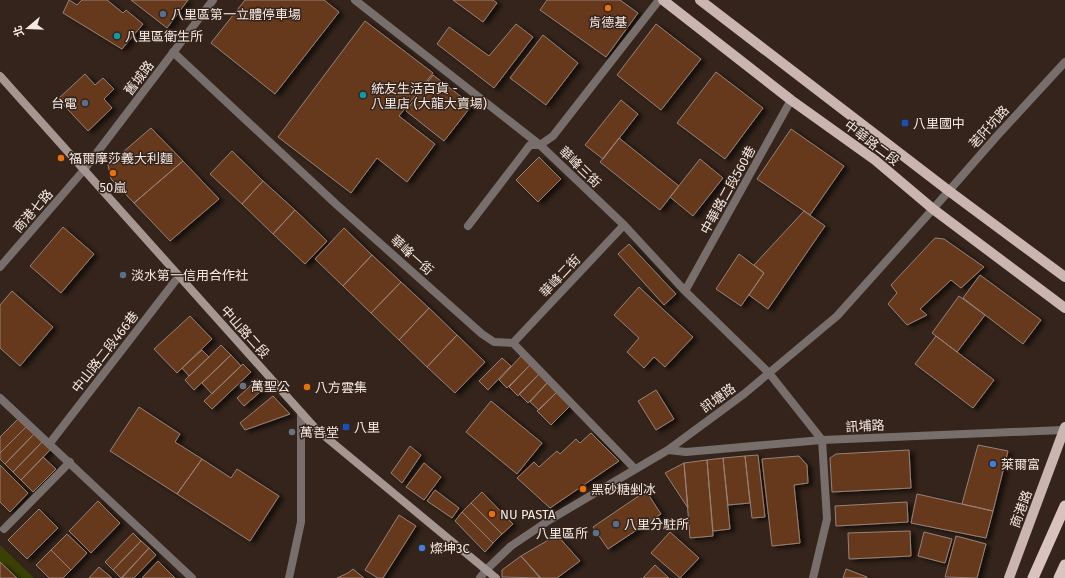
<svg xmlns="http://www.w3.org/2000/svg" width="1065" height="578" font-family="'Fira Sans','Noto Sans TC',sans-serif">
<defs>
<filter id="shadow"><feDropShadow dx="4.5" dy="2.5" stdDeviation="2" flood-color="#0009"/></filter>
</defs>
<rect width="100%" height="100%" fill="#34241b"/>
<!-- green -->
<path fill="#3b4004" d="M0 545 34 578H0Z"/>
<!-- building -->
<path fill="#66371b" stroke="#968277" filter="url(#shadow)" d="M69 0 77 5 82 0H107L123 13 126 10 143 24 122 49 63 13Z
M131 0H188L167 28Z
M245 0H324L339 12 275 94 211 43Z
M453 0H493L497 3 483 22Z
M547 0H620L638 13 606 57 540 10Z
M365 21 433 73 399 116 435 144 407 182 377 158 351 193 278 137Z
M516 24 533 37 494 88 437 44 449 27 489 56Z
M656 24 701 59 661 110 617 75Z
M543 35 578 63 546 105 510 78Z
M716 72 763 108 725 159 677 123Z
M85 74 95 85 103 78 114 89 104 99 112 108 88 131 58 99Z
M433 75 472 105 444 141 406 111Z
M621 100 638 114 603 159 585 145Z
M151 128 183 161 134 203 111 179 108 165Z
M791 129 844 166 810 215 757 179Z
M619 138 679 186 660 210 600 162Z
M232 151 263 181 242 204 210 174Z
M539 157 561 179 538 202 516 180Z
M700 159 723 178 693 216 670 197Z
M183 161 219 199 170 241 134 203Z
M263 181 295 210 273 234 242 204Z
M295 210 327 241 305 264 273 234Z
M804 211 825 226 768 309 749 295 764 273 754 265Z
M63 227 94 254 61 293 30 266Z
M344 228 372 255 343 286 315 259Z
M935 238 944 239 984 267 961 288 951 280 920 309 927 315 907 325 888 304 897 293 891 285Z
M629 244 676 294 664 305 618 254Z
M739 254 764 273 741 306 716 289Z
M372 255 401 282 371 313 343 286Z
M980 275 1041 320 1023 344 963 298Z
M401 282 429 308 399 340 371 313Z
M639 287 693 337 665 367 654 357 644 368 627 352 639 338 614 315Z
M12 291 53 327 20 366 0 348V305Z
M959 296 985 315 957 352 932 333Z
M429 308 457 335 427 367 399 340Z
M190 316 212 339 177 373 154 349Z
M457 335 485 362 455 393 427 367Z
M936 336 994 380 973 408 915 364Z
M221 345 231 355 194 390 185 380Z
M202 350 209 357 189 376 182 368Z
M231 355 241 366 212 394 202 383Z
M521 356 530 365 507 388 499 380Z
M502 358 511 366 488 390 479 381Z
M243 364 251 372 212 409 204 401Z
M530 365 539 374 518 396 509 387Z
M539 374 548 382 528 403 519 394Z
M258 379 266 387 244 406 237 398Z
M548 382 557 392 539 410 530 402Z
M656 390 674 419 656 430 638 401Z
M557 392 571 405 551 425 537 411Z
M273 396 290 414 245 430 240 423Z
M491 401 542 443 517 474 466 432Z
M139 407 180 434 175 442 202 459 177 494 110 451Z
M18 419 26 427 0 453V437Z
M26 427 34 434 5 464 0 459V453Z
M591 433 619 461 550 508 517 478 534 462 539 467 557 451 560 454 576 439 580 443Z
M34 434 42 442 13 472 5 464Z
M42 442 50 450 21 480 13 472Z
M978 445 1008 451 993 511 962 504Z
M410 446 421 455 402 483 391 473Z
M909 450 911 488 832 492 830 458 836 454Z
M758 455 765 517 752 518 745 456Z
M745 456 750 503 728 505 723 458Z
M799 456 807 465 808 483 794 485 800 543 772 546 762 459Z
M43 457 56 469 33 492 21 480Z
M723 458 730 529 713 531 707 460Z
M202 459 231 478 237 469 279 496 250 541 177 494Z
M707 460 713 536 690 538 684 463Z
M424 463 441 477 424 500 406 487Z
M684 463 688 508 665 473Z
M0 465 28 493 10 512 0 502Z
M435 490 459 508 452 518 427 501Z
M646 491 661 514 608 549 593 527Z
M482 492 513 524 502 534 471 503Z
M917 494 993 511 986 538 911 523Z
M98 501 120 523 91 553 69 531Z
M907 502 908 522 836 526 835 506Z
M471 503 502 534 493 543 462 512Z
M39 509 58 528 27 559 8 540Z
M462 512 493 543 485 552 455 521Z
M399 515 416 526 383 578H378L365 570Z
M910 531 911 556 849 559 848 533Z
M670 532 699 558 680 578 651 553Z
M924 532 952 539 945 563 918 556Z
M133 533 141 541 113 570 105 562Z
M67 534 87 553 71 570 51 550Z
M557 535 580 561 557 578H541L521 556Z
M956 536 986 544 977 578 945 577Z
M141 541 149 548 121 578 113 570Z
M149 548 156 555 134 578H122Z
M51 550 71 570 63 578H49L36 565Z
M521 556 540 578 502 577V570Z
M158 561 175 578H142Z
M0 562 17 578H0Z
M655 565 669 578H643Z
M99 567 112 578H89Z
M353 569 364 578H337L348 573Z
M846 569 867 577V578H843Z"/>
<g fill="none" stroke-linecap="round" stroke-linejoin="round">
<!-- service -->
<path stroke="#786e6c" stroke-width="8" d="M355 0 540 145 624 225 685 291 769 373
M173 52 337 205 482 334 494 342 513 343 635 469
M468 226 530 145H540L553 136 659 0
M685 291 791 100
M513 343 624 225
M0 398 192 578
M50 443 179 276
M4 529 70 462
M289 578 301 522V413
M480 578 486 570
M813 578 827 519 822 440"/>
<!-- minor -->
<path stroke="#786e6c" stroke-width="8" d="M0 267 83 171 213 0
M769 373 822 440
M668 450 686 452 822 440 1063 430
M486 570 511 546 551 519 668 450 744 394 837 316 933 209"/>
<!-- tertiary -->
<path stroke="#786e6c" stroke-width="8" d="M933 209 996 137 1065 62"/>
<!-- secondary -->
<path stroke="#a69692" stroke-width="8" d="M0 76 316 429 496 578"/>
<!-- primary -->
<path stroke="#cab5b0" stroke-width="10" d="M663 0 791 100 875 160 933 209 1065 308
M700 0 949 191 1065 277
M1009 578 1065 427"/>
<!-- trunk -->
<path stroke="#dac3be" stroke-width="11" d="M1033 578 1065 506
M1059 578 1065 565"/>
</g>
<!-- markers -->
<g fill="#e8710a" stroke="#34241b" stroke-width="1.5">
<circle cx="608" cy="8" r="4"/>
<circle cx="61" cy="158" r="4"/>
<circle cx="113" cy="173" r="4"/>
<circle cx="307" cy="387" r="4"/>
<circle cx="583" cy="489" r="4"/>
<circle cx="492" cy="514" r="4"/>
</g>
<g fill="#5c6f8a" stroke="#34241b" stroke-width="1.5">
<circle cx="163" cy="14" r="4"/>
<circle cx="85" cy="103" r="4"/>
<circle cx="123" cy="275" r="4"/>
<circle cx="616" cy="524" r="4"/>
<circle cx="596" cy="533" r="4"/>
</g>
<g fill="#0f9aa8" stroke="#34241b" stroke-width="1.5">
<circle cx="117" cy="36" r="4"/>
<circle cx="363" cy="95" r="4"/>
</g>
<g fill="#1a4fb4" stroke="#34241b" stroke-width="1.5">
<rect x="901" y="119" width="8" height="8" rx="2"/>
<rect x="342" y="423" width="8" height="8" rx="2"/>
</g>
<g fill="#6b7280" stroke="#34241b" stroke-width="1.5">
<circle cx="243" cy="386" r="4"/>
<circle cx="292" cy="432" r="4"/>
</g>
<g fill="#3f7fe0" stroke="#34241b" stroke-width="1.5">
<circle cx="993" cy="464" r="4"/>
<circle cx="422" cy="548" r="4"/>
</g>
<g text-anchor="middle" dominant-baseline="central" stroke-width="3" stroke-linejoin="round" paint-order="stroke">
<!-- poi labels -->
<g font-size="13" fill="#f5e9e3" stroke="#34241b" text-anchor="start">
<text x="171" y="14">八里區第一立體停車場</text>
<text x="608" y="22" text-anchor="middle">肯德基</text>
<text x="125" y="36">八里區衛生所</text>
<text x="371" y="88">統友生活百貨 -<tspan x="371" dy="15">八里店 (大龍大賣場)</tspan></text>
<text x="77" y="103" text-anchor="end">台電</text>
<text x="913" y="123">八里國中</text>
<text x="69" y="158">福爾摩莎義大利麵</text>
<text x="113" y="187" text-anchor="middle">50嵐</text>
<text x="131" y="275">淡水第一信用合作社</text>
<text x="251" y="386">萬聖公</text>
<text x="315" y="387">八方雲集</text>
<text x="354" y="427">八里</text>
<text x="300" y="432">萬善堂</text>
<text x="1001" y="464">萊爾富</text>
<text x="591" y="489">黑砂糖剉冰</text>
<text x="500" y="514">NU PASTA</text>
<text x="624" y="524">八里分駐所</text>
<text x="588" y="533" text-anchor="end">八里區所</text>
<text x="430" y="548">燦坤3C</text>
</g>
<!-- street labels -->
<g font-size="13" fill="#f5e9e3" stroke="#34241b">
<text transform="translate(139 78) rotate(-53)">舊城路</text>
<text transform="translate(989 127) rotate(-48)">荖阡坑路</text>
<text transform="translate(872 143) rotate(37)">中華路二段</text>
<text transform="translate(580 167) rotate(44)">華峰三街</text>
<text transform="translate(728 190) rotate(-61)">中華路二段560巷</text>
<text transform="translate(33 211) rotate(-49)">商港七路</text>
<text transform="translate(412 255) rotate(42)">華峰一街</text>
<text transform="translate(560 276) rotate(-47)">華峰二街</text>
<text transform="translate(245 332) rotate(48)">中山路二段</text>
<text transform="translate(105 352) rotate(-52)">中山路二段466巷</text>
<text transform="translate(718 398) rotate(-36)">訊塘路</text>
<text transform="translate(865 426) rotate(-3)">訊埔路</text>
<text transform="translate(1021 509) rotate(-70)">商港路</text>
</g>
</g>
<!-- north arrow -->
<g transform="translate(28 28) rotate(251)" stroke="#34241b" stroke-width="3" paint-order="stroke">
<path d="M0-3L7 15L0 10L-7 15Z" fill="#f5e9e3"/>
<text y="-6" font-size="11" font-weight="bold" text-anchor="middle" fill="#f5e9e3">北</text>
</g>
</svg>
